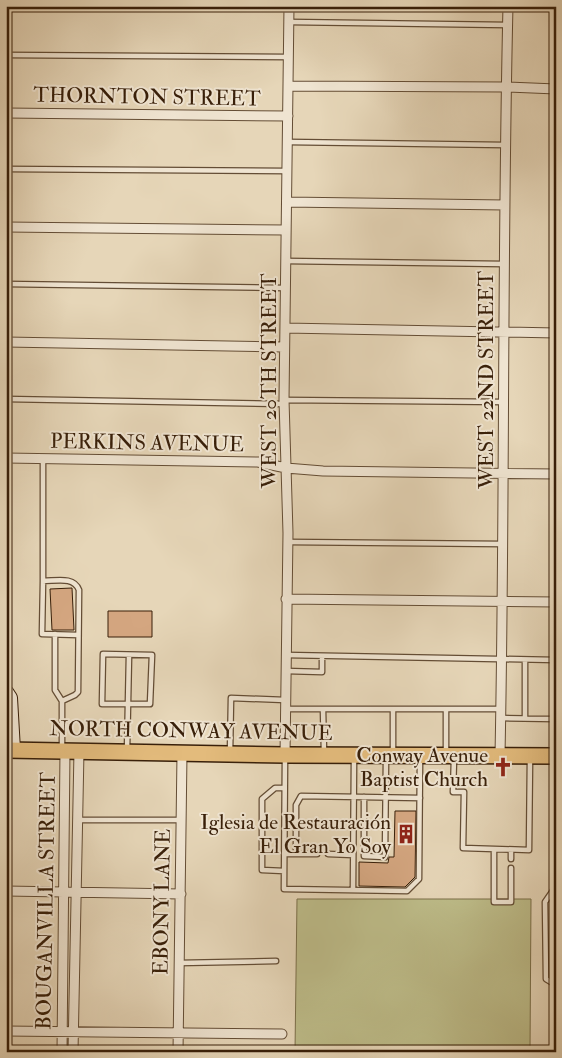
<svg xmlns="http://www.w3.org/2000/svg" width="562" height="1058" font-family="'IM FELL Double Pica',serif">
<rect width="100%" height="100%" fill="#e6d6b8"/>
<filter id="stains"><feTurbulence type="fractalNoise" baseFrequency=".004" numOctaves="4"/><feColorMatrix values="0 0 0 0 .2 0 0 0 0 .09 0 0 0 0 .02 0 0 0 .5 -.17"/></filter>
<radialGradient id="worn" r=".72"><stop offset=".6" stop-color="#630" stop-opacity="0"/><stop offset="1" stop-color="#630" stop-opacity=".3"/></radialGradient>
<!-- green -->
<path fill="#bdbc89" stroke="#7a6e49" d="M297 899H531L530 1052H295Z"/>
<!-- building -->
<path fill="#d4a680" stroke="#381f09" d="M72 588 74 630H52L50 589Z
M108 611H152V637H108Z
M395 811H416L415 877 405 887 359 886V862L388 863 389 857H394Z"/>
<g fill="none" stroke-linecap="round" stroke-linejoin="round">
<defs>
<path id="lane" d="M289 22 508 25
M6 55 288 57
M288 142 505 145
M6 169 287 171
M286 261 504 264
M6 284 285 288
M6 399 284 404
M284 400 504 402
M288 542 503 544
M43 581V459
M55 634V690L62 701V748
M103 654 152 655 150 704H102Z
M286 655 556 660
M286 671 322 672V656
M62 701 75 695 78 692 79 590C74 576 56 581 43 581L42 634 78 635
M285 709H501
M323 709 324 752
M501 718 556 719
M525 718V660
M127 751 129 655
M230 753 231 698 285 700
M393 753V709
M446 753V709
M285 757 284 889 407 891 419 879 420 759
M454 759 453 792H464L463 848 529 850 530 758
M555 760 554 889 545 902 546 979 556 985
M364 797V856L385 857 386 758
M77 820H181
M494 849V902H511V868
M284 854H296V805L301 796 420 798
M296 854H317
M328 854 353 855
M511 859V850
M284 871 262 870V799L275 788H284
M353 890 354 759
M179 963 276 961"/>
<path id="street" d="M288 86 506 87 556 89
M6 113 288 116
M287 202 505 205
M6 227 286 230
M285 328 556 333
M6 342 284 347
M6 458 258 462 286 468 323 471 556 474
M286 599 556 602
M285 755 288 533 284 400 289 6
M500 755C505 505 502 256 508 6
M6 891 181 894
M6 1031 282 1034
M62 1052 65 750
M73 1052 79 751
M178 1052 182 754"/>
<path id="secondary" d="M6 692 10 698 13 750"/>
<path id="primary" d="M6 750 285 755 556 756"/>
</defs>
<!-- lane casing -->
<use href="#lane" stroke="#644d35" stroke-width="7"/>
<!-- street casing -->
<use href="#street" stroke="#644d35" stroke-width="11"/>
<!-- secondary casing -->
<use href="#secondary" stroke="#381f09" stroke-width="16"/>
<!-- primary casing -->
<use href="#primary" stroke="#381f09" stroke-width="18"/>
<!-- lane -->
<use href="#lane" stroke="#efe4d1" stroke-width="4.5"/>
<!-- street -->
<use href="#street" stroke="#efe4d1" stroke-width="9"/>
<!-- secondary -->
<use href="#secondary" stroke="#efe4d1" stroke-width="14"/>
<!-- primary -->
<use href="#primary" stroke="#e3bb7c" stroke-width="15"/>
</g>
<!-- icons -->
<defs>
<symbol id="church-bare" viewBox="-9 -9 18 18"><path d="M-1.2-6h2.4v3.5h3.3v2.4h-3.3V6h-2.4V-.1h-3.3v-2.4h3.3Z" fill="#8f2418" stroke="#efe4d1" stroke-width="2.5" paint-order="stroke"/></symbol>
<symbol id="building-bare" viewBox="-9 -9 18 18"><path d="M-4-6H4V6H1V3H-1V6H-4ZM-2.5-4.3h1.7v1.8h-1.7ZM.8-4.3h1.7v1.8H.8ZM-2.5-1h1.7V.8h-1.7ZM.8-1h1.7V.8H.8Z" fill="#8f2418" stroke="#efe4d1" stroke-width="2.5" paint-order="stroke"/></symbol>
</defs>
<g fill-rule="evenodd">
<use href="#church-bare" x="489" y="753" width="28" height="28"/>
<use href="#building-bare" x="392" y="820" width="28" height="28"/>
</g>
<g text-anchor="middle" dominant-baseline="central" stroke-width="4" stroke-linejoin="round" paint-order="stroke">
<!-- street labels -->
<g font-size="21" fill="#381f09" stroke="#efe4d1">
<text transform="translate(147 97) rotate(1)">THORNTON STREET</text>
<text transform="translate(486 380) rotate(-90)">WEST 22ND STREET</text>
<text transform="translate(269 381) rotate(-90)">WEST 20TH STREET</text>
<text transform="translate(147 443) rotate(1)">PERKINS AVENUE</text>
<text transform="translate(191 731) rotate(1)">NORTH CONWAY AVENUE</text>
<text transform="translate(46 901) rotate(-89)">BOUGANVILLA STREET</text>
<text transform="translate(162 902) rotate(-89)">EBONY LANE</text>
</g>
<!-- poi labels -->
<g font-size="21" fill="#381f09" stroke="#efe4d1" text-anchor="end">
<text x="488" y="755">Conway Avenue<tspan x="488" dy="24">Baptist Church</tspan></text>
<text x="391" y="822">Iglesia de Restauración<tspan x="391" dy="24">El Gran Yo Soy</tspan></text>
</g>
</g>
<!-- margin -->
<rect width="562" height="1058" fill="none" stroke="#e6d6b8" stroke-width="25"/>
<rect x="8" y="8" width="547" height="1043" fill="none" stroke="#381f09" stroke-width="2.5"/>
<rect x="12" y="12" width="537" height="1033" fill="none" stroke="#381f09"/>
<rect width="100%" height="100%" filter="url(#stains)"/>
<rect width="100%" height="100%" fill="url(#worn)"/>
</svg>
